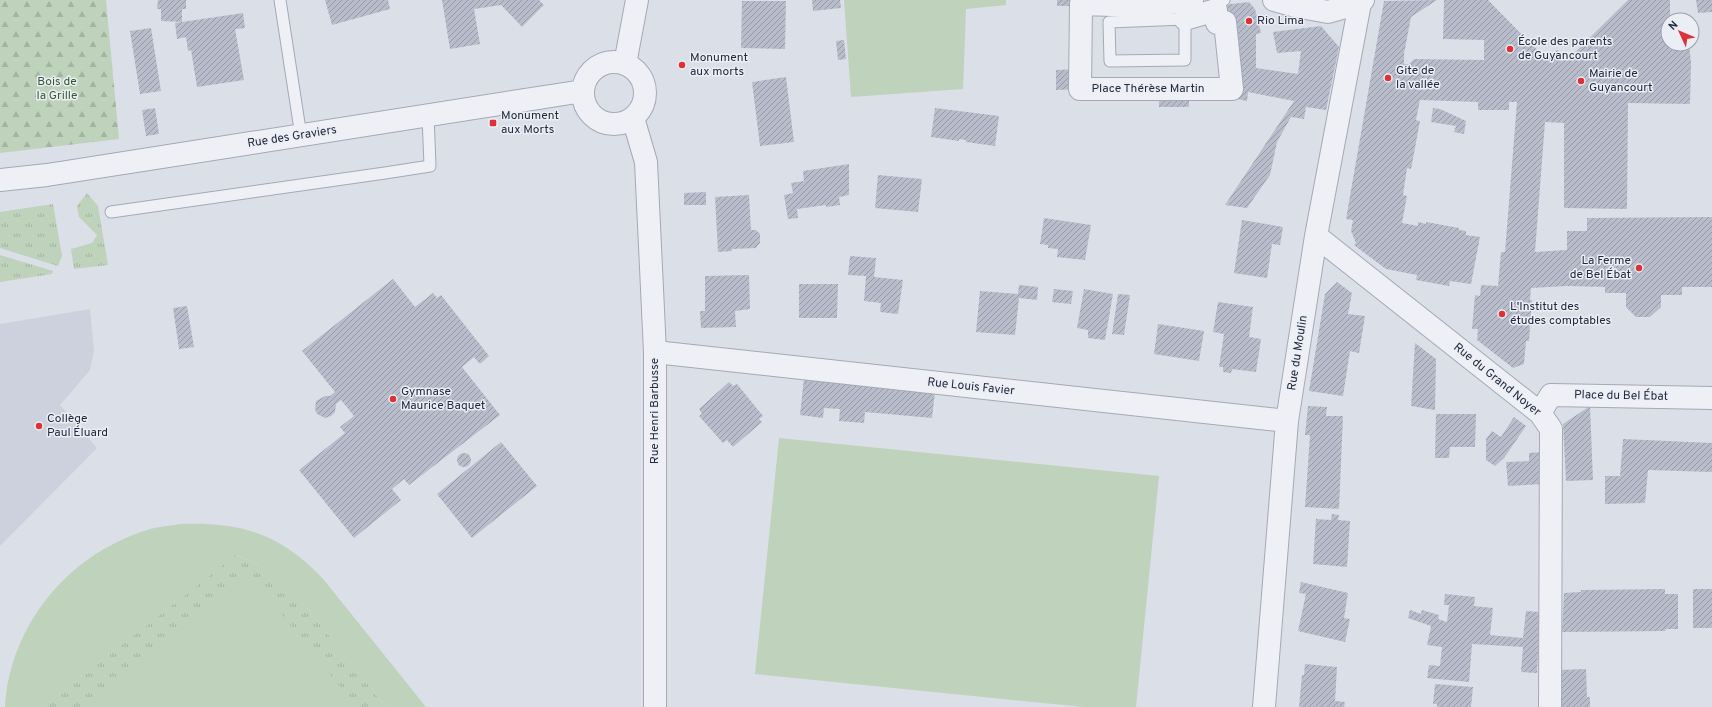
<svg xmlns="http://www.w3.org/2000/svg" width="1712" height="707" font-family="Overpass,sans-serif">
<defs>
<pattern id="grass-tufts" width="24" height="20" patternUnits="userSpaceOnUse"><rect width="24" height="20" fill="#bfd2bb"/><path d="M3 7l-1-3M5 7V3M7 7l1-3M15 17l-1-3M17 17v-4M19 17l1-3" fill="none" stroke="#a4b4a2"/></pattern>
<pattern id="forest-firs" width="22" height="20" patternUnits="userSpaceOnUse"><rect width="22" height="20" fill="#bfd2bb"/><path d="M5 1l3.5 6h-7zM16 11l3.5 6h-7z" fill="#a4b4a2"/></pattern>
<pattern id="building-hatch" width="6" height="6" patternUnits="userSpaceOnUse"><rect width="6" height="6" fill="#b8bdcb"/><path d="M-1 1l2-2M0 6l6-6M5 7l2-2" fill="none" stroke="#959aa6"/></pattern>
</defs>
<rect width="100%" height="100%" fill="#dbdfe7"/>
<!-- built -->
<path fill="#cdd1dd" d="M90 309 94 351 90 370 60 405 97 448 0 546V324Z"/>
<!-- grass -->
<path fill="url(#grass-tufts)" d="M87 193 98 206 108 265 74 269 71 249 92 243 97 235 79 217 77 206Z
M53 204 62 256 58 266 0 248V212Z
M0 255 53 271 52 274 0 282Z
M235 555C266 566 277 575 300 599L386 707H43Z"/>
<!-- forest -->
<path fill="url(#forest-firs)" d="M0 0H106L119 139 0 153Z"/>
<!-- garden -->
<path fill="#bfd2bb" d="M844 0H1006V5L966 9 963 89 851 97Z
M779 438 1159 476 1136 707H1083L755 674Z
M180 524C243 522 281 534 324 580L426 707H386L300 599C278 576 265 566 236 555L43 707H5C10 626 67 556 144 531 155 527 168 526 180 524Z
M250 575 356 707H82Z"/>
<!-- building -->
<path fill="url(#building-hatch)" d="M158 0H186V9H182V22L161 21V9H157Z
M325 0H388L390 9 332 25Z
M442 0H539L544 5 522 27 501 5 474 9 480 44 450 49Z
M812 0H840L841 8 813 11Z
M1057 0H1146L1074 6H1057Z
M1437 0 1411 17 1404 54V64H1409L1414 59 1484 60V40L1443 39 1444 0H1488L1547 60 1557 50 1566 61 1628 0H1670V20H1668V44H1689L1691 62 1690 104 1628 103 1627 209 1564 208V123L1545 122 1535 252 1567 250V231H1587V218L1712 217V287H1682V295H1661V307L1650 317H1636L1626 307V293H1605V287L1567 286 1531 288 1530 300H1532L1529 341H1526L1524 364 1513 368 1477 340 1478 329H1472L1475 295 1480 296 1481 285 1498 286 1501 252H1505L1517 102H1509V110H1478V102L1420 100 1416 120 1420 121 1411 169 1407 168 1403 195 1407 196 1402 223 1418 226V222L1426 224V222L1459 228V230L1466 231V235L1480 237 1471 284 1450 281 1449 286 1416 280 1417 275 1386 269 1354 245 1356 243 1351 231 1353 220 1346 219 1384 1Z
M1696 0H1712V12L1698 13Z
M742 1H786L785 49 741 48Z
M1249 2 1255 9 1261 33 1256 34V68L1298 74 1301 51 1277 53 1273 32 1321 26 1339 47 1326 110 1306 107 1304 119 1291 117 1277 142 1270 175 1247 208 1225 205 1294 101 1248 92 1247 101 1232 98 1189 99V107H1159V89H1232L1223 5Z
M243 13 245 28 235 29 244 80 197 87 191 50 188 51 186 37 177 39 175 23Z
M151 28 161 91 140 94 130 31Z
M844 40 846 59 838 60 836 41Z
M1081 69 1080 89 1056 90V70Z
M786 77 794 142 760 146 752 82Z
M155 108 159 134 146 136 142 110Z
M935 108 999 116 995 146 966 142V140L959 139V141L931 137Z
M1433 108 1440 109 1466 121 1464 134 1454 132 1456 126 1431 122Z
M849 164V195L839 197 840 205 826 207V205L797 209 798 218 788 219 784 195 793 193 791 183 804 181 803 171Z
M878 175 922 179 918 212 875 208Z
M706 192V205H684V193Z
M749 195 751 230H756L760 234V243L756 248 732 249V251L718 252 715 197Z
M1044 218 1091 225 1085 260 1057 257 1058 249 1048 248V245L1040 244Z
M1242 220 1283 227 1280 245 1272 244 1267 278 1234 273Z
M850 256 876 258 874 277 903 280 898 314 880 312 881 303 864 301 866 276 848 275Z
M749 275 750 309 735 311 736 327 701 328 700 311H705V276Z
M393 279 415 307 433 293 437 298 441 295 489 356 480 364 474 357 462 367 500 415 409 485 404 479 392 489 401 500 354 538 299 470 345 433 340 427 354 416 341 400 336 404 335 412 331 416 325 418 317 414 315 409 316 401 325 396H330L335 392 302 351Z
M1337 282 1352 293 1348 314 1365 316 1359 353 1350 351 1343 396 1309 391 1325 294Z
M799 284H838L837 318H799Z
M1019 285 1038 287 1037 300 1019 298 1015 335 976 332 980 291 1018 294Z
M1054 289 1073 291 1071 304 1052 302Z
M1084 289 1113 294 1105 340 1088 338V330L1077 328Z
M1118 294 1130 295 1124 335 1112 334Z
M1218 302 1253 307 1249 337 1261 339 1256 372 1232 369 1231 373 1223 372V367H1219L1224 334 1213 332Z
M187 306 194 347 179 349 173 308Z
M1158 324 1204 331 1199 361 1154 354Z
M1415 343 1436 359 1435 410 1411 406Z
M804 378 935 392 932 418 865 412 864 423 839 421 840 409 824 408 823 418 800 415Z
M729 382 733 386 737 384 763 416 759 419 762 422 733 447 727 440 723 443 699 416 702 414 699 409Z
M1308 406 1327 407 1326 416H1343L1339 509 1305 507 1310 435H1305Z
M1590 406 1593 480 1566 481 1563 424Z
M1436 414H1476L1475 447H1450L1449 458H1435Z
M1514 417 1526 426 1504 458 1495 466 1486 460V439L1492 431 1501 437Z
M1623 439 1712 443V472L1648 470 1645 503 1605 504V476H1620Z
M501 442 537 486 472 538 437 494Z
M1540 452 1543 484 1508 486 1506 462 1529 461V453Z
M457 460a7 7 0 1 1 14 0a7 7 0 1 1-14 0Z
M1332 514 1339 515 1338 520 1350 521 1347 567 1313 564 1316 519 1331 520Z
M1301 582 1348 593 1344 618 1350 619 1345 642 1298 631 1306 594 1299 593Z
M1665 589V594H1678V629H1666L1665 631 1562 632 1564 593 1581 592V590Z
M1693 589H1712V628H1693Z
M1445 594 1475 597 1474 606 1493 608 1490 635 1523 638 1526 611 1540 612 1537 673 1521 672 1523 647 1472 644 1469 682 1427 678 1429 665 1440 666 1442 647 1427 645 1431 626 1408 618 1410 610 1421 614 1422 610 1439 615 1438 619 1447 622 1449 605H1444Z
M1305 664 1337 667 1335 701 1345 702 1344 707H1299L1302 675H1304Z
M1586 669 1587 697H1590V707H1558V670Z
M1435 684 1473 687 1471 707H1437V704H1433Z"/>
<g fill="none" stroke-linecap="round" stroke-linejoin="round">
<defs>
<path id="service" d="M280 0 301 136
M1208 8 1224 0
M1185 19V60L1110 61 1109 22 1185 19 1189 17
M111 212 385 173 430 166 428 115"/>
<path id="minor" d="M1181 0C1157 10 1109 4 1081 4L1080 89H1232L1225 22 1217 23 1216 10 1185 19 1192 0
M1274 0 1295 6 1328 12 1360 3 1363 0
M1316 236 1540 413 1551 429 1550 707
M655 352 1287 421
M1540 413 1551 395 1712 398
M1264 707 1287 421 1316 236 1360 3"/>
<path id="tertiary" d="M583 93a31 31 0 1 1 62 0a31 31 0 1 1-62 0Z
M625 64 637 0
M633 118 646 162 655 352V707
M0 180 47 175 583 91"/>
</defs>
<!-- service casing -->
<use href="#service" stroke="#a4a9b5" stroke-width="13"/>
<!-- minor casing -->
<use href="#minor" stroke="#a4a9b5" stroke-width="24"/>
<!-- tertiary casing -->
<use href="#tertiary" stroke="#a4a9b5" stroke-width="24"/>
<!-- service -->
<use href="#service" stroke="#eef0f5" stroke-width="11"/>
<!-- minor -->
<use href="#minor" stroke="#eef0f5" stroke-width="22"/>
<!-- tertiary -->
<use href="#tertiary" stroke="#eef0f5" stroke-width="22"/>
</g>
<!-- markers -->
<g fill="#dc3136" stroke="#ebeef5" stroke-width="1.5">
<circle cx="1249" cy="21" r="4"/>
<circle cx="1510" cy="49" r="4"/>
<circle cx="682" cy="65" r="4"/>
<circle cx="1388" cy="78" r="4"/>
<circle cx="1581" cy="81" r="4"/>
<rect x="489" y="119" width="8" height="8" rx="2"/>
<circle cx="1639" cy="268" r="4"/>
<circle cx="1502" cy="314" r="4"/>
<circle cx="393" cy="399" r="4"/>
<circle cx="39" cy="426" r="4"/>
</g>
<g text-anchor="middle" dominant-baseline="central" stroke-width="3" stroke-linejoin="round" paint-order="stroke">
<!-- poi labels -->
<g font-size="12" fill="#242a3f" stroke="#ebeef5" text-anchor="start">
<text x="1257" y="21">Rio Lima</text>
<text x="1518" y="42">École des parents<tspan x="1518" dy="14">de Guyancourt</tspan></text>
<text x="690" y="58">Monument<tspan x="690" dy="14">aux morts</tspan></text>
<text x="1396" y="71">Gite de<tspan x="1396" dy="14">la vallée</tspan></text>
<text x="1589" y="74">Mairie de<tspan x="1589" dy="14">Guyancourt</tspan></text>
<text x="501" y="116">Monument<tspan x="501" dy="14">aux Morts</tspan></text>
<text x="1631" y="261" text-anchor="end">La Ferme<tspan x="1631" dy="14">de Bel Ébat</tspan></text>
<text x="1510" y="307">L'Institut des<tspan x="1510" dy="14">études comptables</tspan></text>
<text x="401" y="392">Gymnase<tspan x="401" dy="14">Maurice Baquet</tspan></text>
<text x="47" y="419">Collège<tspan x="47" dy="14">Paul Éluard</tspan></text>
</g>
<!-- park labels -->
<g font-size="12" fill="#335c30" stroke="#ebeef5">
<text x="57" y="82">Bois de<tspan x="57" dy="14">la Grille</tspan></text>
</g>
<!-- street labels -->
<g font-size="12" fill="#242a3f" stroke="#ebeef5">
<text x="1148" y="89">Place Thérèse Martin</text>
<text transform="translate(292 137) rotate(-9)">Rue des Graviers</text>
<text transform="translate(1298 353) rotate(-81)">Rue du Moulin</text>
<text transform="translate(1497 380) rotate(39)">Rue du Grand Noyer</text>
<text transform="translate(971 387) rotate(6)">Rue Louis Favier</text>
<text transform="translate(1621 396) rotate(1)">Place du Bel Ébat</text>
<text transform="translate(655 411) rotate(-90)">Rue Henri Barbusse</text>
</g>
</g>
<!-- north arrow -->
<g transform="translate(1680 32) rotate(314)"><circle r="19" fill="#ebeef5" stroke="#9ba0ac"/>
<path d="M0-3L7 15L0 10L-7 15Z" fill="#dc3136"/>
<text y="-6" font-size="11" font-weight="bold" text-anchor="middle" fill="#242a3f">N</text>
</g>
</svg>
